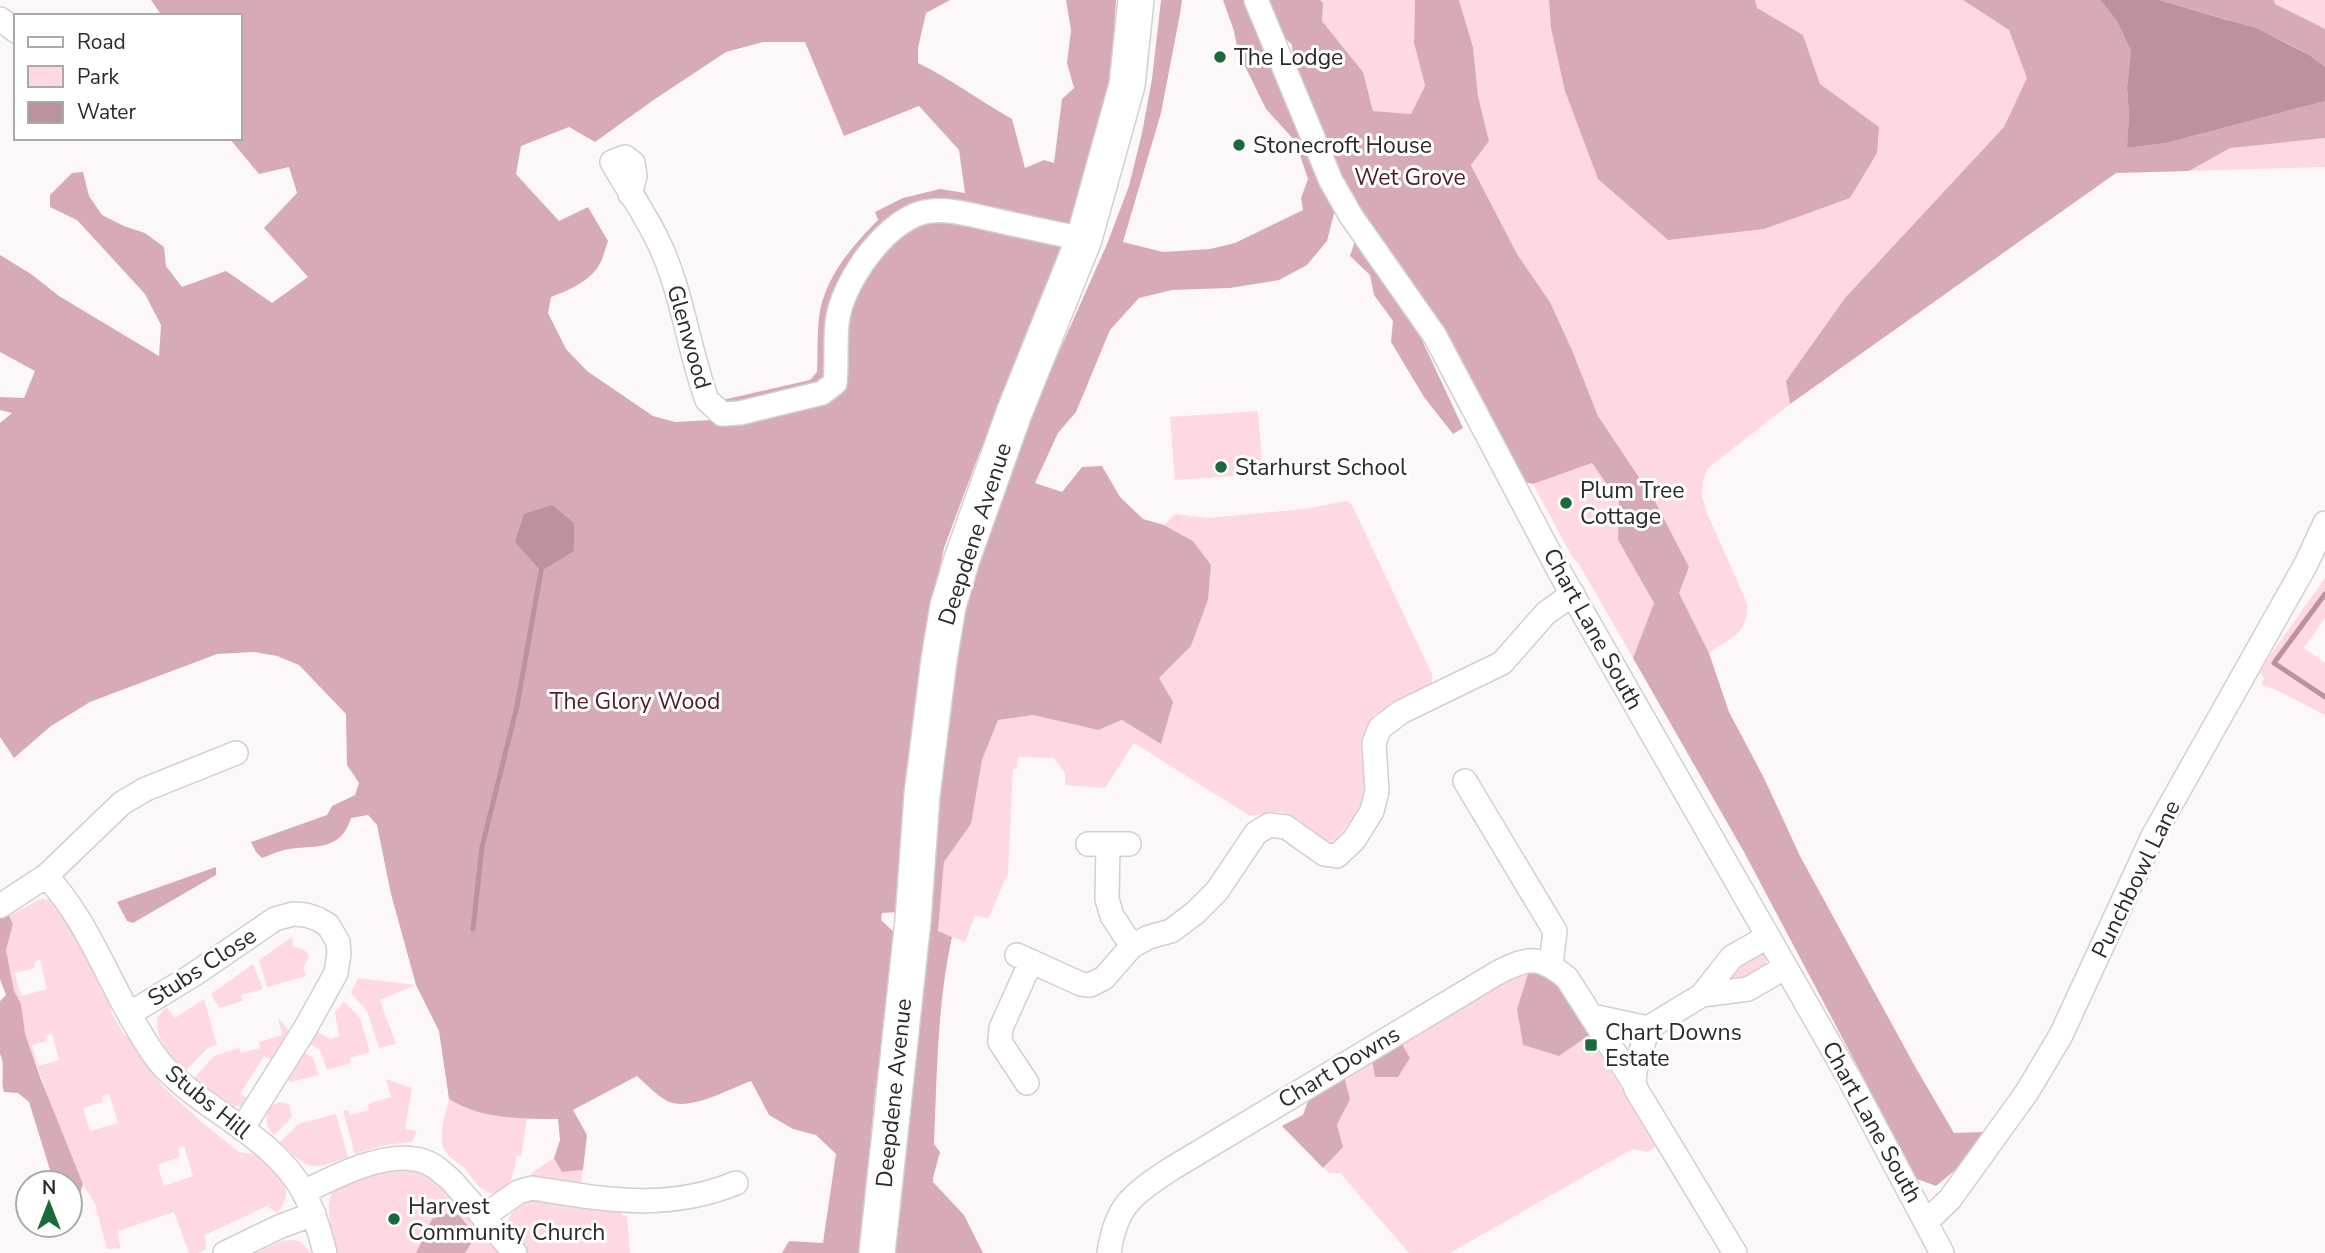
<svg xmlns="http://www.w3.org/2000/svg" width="2325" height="1253" font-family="'Nunito Sans',sans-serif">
<rect width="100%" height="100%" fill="#fcf8f9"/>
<!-- green -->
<path fill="#fed9e2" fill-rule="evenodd" d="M1320 0H1415L1414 43 1425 86 1411 114 1373 111 1363 72 1322 21 1323 3Z
M1459 0H2325V167L2116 173 1790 404 1707 469 1703 481 1702 496 1707 513 1747 603C1749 634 1731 637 1709 653L1678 593 1689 567 1655 500 1598 416 1572 350 1550 302 1517 254 1471 164 1489 140 1478 96 1473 47Z
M1258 411 1263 474 1175 480 1170 417Z
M1592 463 1619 502 1618 540 1654 603 1633 658 1580 566 1571 555 1533 484Z
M1347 501 1352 505 1432 674V686L1374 715 1365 739 1364 792 1359 811 1336 840 1329 841 1319 838 1299 820 1281 812 1250 816 1134 743 1105 788 1065 785V773L1054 758 1018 757 1017 769H1013L1008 873 988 919 975 915 965 942 938 931 944 862 971 824 982 760 998 720 1033 715 1098 730 1122 720 1159 678 1191 646 1208 600 1211 566 1193 541 1164 525 1175 514 1208 518 1304 509Z
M2325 578V618L2304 648 2325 663V715L2274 689 2261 685 2264 678 2259 671Z
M40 899H53L61 908 110 994 111 1012 124 1035 136 1040 141 1048 138 1053 162 1086 205 1125 239 1152 259 1154C276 1173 299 1188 277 1213L267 1206 205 1235 206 1249 198 1253H189L174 1212 118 1231 120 1248 107 1249 95 1204 83 1184 57 1121 25 1033 21 1004 14 991 6 950 13 924 9 916ZM40 960 47 989 21 996 15 973 35 968 34 962ZM52 1034 59 1060 38 1066 32 1045 47 1041 45 1035ZM109 1094 118 1123 90 1131 83 1108 103 1102 102 1096ZM184 1146 193 1176 164 1186 157 1165 180 1157 178 1148Z
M292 937 293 947C302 948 306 949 309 958L303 968 306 976 267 987 259 960Z
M1760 953 1766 956V967L1740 983 1730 982 1728 979 1729 971Z
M253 964 263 989 241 995 243 1001 219 1008 211 994Z
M1529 971 1559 987 1657 1146 1648 1152 1632 1149 1450 1253H1409L1340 1173H1329L1282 1126 1303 1115 1309 1099 1510 977Z
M358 978 416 985 380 1000 396 1044 379 1048 367 1011 351 993Z
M204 999 217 1045 208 1048 185 1071C170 1054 156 1042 157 1018L166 1007 175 1018Z
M344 1001 360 1018 370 1052 350 1058 351 1063 327 1070 320 1050 309 1043 316 1031 330 1039 339 1036 335 1013Z
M278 1018 289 1031V1040L273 1061 264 1056 240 1094 249 1099 241 1106H232L194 1078 214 1056 239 1048 241 1053 260 1048 259 1042 282 1035Z
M302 1051 313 1058 319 1075 291 1082 286 1078Z
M386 1079 412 1088 405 1129 417 1131 412 1142 385 1145 355 1154 343 1111 348 1110 350 1115 369 1110 368 1104 391 1097Z
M449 1099 463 1108 527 1119 521 1156H516C516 1174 504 1206 481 1188 474 1183 470 1174 463 1167 455 1160 444 1155 442 1143 440 1130 446 1112 449 1099Z
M281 1102 289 1104 292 1117 274 1135C265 1126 265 1118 270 1106Z
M336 1114 348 1157C310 1171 309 1171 280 1142L298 1124Z
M554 1158 563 1172 583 1170 581 1185 538 1179 531 1176 534 1171Z
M400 1167 420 1170 436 1177 500 1253H337C333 1233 324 1212 332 1192L358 1180Z
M531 1196 609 1207 627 1217 630 1253H527C503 1224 500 1219 531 1196Z
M291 1240 300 1241 311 1253H255L283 1241Z"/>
<!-- forest -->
<path fill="#d7abb6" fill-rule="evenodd" d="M151 0H950L926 13 918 48V63C951 79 980 101 1012 119L1025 168 1044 160 1054 163 1062 99 1074 88 1067 63 1071 30 1066 0H1116L1111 73 1092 153 1074 207 1076 225 1026 350 979 454 944 548 923 647 899 912 882 913 881 920 896 934 874 1101 861 1253H782L789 1241 823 1243 836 1154 816 1135 793 1129 769 1115 751 1081C729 1089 689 1112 667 1101 656 1095 646 1084 637 1076L573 1110 587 1135 583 1170 562 1172 554 1158 560 1140 558 1119C522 1119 479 1119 449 1099L439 1031 416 985 391 894 377 825 368 815 351 818C341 851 317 845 290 849 280 850 271 855 262 858L256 852 251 842 327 815 332 806 355 795 359 783 347 765 346 714 299 665 277 656 254 652 217 654 90 702 51 726 14 758 0 737V423L12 413 0 410V397L24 398 35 371 0 352V255L31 274 59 296 159 356 161 325 145 294 77 220 50 207V195L72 173 83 172 89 196 102 215 124 226 145 233 164 247 166 266 182 287 226 271 272 303 308 277 264 228 297 193 289 167 259 174 229 138H240V16H162ZM763 42H805L844 136 919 106 959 150 965 193 940 189 903 198 875 212 878 220C852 246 824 278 819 317 817 335 818 354 817 372L810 380 718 401 712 420 675 422 653 416 587 371 566 349 548 313 551 297C567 291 588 282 598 267 603 260 605 249 608 241L588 207 559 221 516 174 521 146 569 127 595 142 655 99 726 52Z
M1161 0H1182L1180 14 1161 113 1123 242 1163 252 1210 249 1235 243 1303 210 1301 198 1308 179 1295 141 1266 109 1238 52 1234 31 1223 0H1248L1336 206 1327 241 1307 265 1279 280 1230 288 1172 290 1139 298 1110 330 1076 412 1058 433 1035 483 1062 492 1082 467 1102 466 1120 497 1143 519 1164 525 1193 541 1211 565 1208 600 1191 646 1159 678 1173 702 1161 744 1122 720 1098 730 1033 715 998 720 982 760 971 824 944 862 938 931 952 937C937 1005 937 1074 934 1144L940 1152 933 1178V1182L964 1215 983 1253H892L953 664 974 567 1047 379 1107 244 1129 186 1142 133 1152 79Z
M1265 0H1320L1323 3 1322 21 1363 72 1373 111 1411 114 1425 86 1414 43 1415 0H1459L1473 47 1478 96 1489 141 1471 165 1517 254 1550 302 1572 350 1598 416 1655 501 1689 567 1679 593 1709 653 1729 712 1764 778 1800 856 1917 1070 1954 1133 1983 1132 1959 1167 1936 1186 1917 1179 1744 852 1633 658 1654 603 1618 540 1619 502 1592 463 1533 484 1524 482 1340 178 1293 71 1292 45 1277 30Z
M1549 0H1755L1757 8 1803 35 1820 84 1879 127 1877 153 1850 198 1764 229 1668 240 1598 179 1565 91 1551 28Z
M1963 0H2100L2117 21 2131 51 2127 88 2129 114 2127 148 2166 143 2325 101V138L2230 148 2189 171 2116 173 1790 404 1786 381 1845 298 2004 127 2027 78 2009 30Z
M2159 0H2274L2275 4 2325 29V67C2277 30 2217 17 2159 0Z
M1356 238 1421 338 1463 428 1453 434 1424 397 1391 342 1393 321 1374 295 1370 275 1350 256Z
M216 867V875L133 923 127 921 117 902Z
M7 912 13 924 6 950 14 991 21 1004 25 1033 40 1077 83 1184 79 1197H70V1183H54L29 1102 18 1093 4 1092C0 1079 6 1066 0 1054V1001L6 995 0 979V916Z
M1529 971 1547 976 1559 987 1589 1035 1559 1056 1523 1045 1517 1009Z
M1402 1044 1410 1058 1398 1077H1375L1372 1059Z
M1344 1076 1350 1099 1337 1125 1343 1147 1323 1168 1282 1126 1303 1115 1309 1099Z
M447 1214 459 1215 476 1236 465 1253H416L432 1219Z"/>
<!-- water -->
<path fill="#bc929c" d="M2100 0H2159L2258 29 2309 55 2325 67V101L2166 143 2127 148 2129 114 2127 88 2131 51 2117 21Z
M552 505 574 523V551L541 571 515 542 524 514Z"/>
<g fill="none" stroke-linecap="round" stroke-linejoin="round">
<!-- stream -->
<path stroke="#bc929c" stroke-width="5" d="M2325 594 2274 663 2325 697
M473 929 482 847 517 706 541 571"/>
<defs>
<path id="minor" d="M1256 0 1331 181 1351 216 1435 336 1559 571 1849 1078 1942 1253
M0 19 16 31
M630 194 635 176 633 163 625 157 612 162C627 188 645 214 658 241 682 290 688 348 707 400L722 414 740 413 822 393 835 383C837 363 835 343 837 324 840 284 889 214 931 211 950 209 971 215 990 219 1021 226 1052 233 1084 239
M1465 781 1555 931 1551 965
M1088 844H1108L1107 899 1112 916 1132 946
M1108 844H1129
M46 876C86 918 106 976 136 1026 144 1039 152 1054 163 1066 205 1112 274 1136 304 1193 314 1211 320 1233 325 1253
M0 906 46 876 122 803 146 789 236 753
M1017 955 1081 984 1090 985 1104 978 1132 946 1149 937 1171 931 1195 913 1217 891 1256 833 1269 825 1286 827 1324 854 1337 856 1354 840 1372 811 1377 791 1374 743 1380 728 1401 712 1502 663 1546 613 1573 594
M1702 995 1748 989 1784 968
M129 1014 193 975 275 919 293 914 306 915 318 919 328 925 338 942 339 953 336 973 305 1029 242 1129
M1592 1016 1648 1028
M1027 1083 1000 1042 1001 1028 1031 961
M1634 1083 1635 1071 1648 1028 1702 995 1732 957 1767 937
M304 1192C336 1176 384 1151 420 1160 433 1163 443 1173 452 1181L515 1253
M484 1216 518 1192 532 1188C603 1199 666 1212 736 1183
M1926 1222 1950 1199 2027 1092 2061 1035 2153 836 2306 564 2325 523
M225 1253 281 1226 314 1214
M1109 1253C1116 1205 1132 1195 1171 1169L1497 973C1528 957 1539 955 1567 978L1634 1083 1636 1089 1735 1253"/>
<path id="highway" d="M877 1253 913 920 922 795 939 660 948 606 962 559 1014 413 1084 239 1127 85 1136 0"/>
</defs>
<!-- minor casing -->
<use href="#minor" stroke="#d2cfd0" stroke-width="26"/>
<!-- highway casing -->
<use href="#highway" stroke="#d2cfd0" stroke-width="38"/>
<!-- minor -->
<use href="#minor" stroke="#fff" stroke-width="23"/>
<!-- highway -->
<use href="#highway" stroke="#fff" stroke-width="35"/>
</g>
<!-- markers -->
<g fill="#1b6a3a" stroke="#fff" stroke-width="2.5">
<circle cx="1220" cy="57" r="7"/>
<circle cx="1239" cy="145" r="7"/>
<circle cx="1221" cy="467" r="7"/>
<circle cx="1566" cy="503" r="7"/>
<rect x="1584" y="1038" width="14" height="14" rx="3.5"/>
<circle cx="394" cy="1219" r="7"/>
</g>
<g text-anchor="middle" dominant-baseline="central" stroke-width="6" stroke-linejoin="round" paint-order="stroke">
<!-- poi labels -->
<g font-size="23" fill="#2c2b2b" stroke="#fff" text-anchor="start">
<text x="1234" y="57">The Lodge</text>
<text x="1253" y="145">Stonecroft House</text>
<text x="1235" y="467">Starhurst School</text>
<text x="1580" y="490">Plum Tree<tspan x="1580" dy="26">Cottage</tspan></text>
<text x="1605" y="1032">Chart Downs<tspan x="1605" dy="26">Estate</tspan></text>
<text x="408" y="1206">Harvest<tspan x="408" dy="26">Community Church</tspan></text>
</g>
<!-- park labels -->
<g font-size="23" fill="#511b2d" stroke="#fff">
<text x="1410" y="177">Wet Grove</text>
<text x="635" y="701">The Glory Wood</text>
</g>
<!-- street labels -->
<g font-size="23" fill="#2c2b2b" stroke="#fff">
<text transform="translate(689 337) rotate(74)">Glenwood</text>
<text transform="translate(975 534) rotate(-72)">Deepdene Avenue</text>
<text transform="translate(1593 629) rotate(61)">Chart Lane South</text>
<text transform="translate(2136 879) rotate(-64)">Punchbowl Lane</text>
<text transform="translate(202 967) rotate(-33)">Stubs Close</text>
<text transform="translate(1339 1067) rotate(-31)">Chart Downs</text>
<text transform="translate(894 1093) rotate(-84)">Deepdene Avenue</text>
<text transform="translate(208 1102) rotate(39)">Stubs Hill</text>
<text transform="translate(1872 1122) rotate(61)">Chart Lane South</text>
</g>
</g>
<!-- legend -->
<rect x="14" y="14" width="228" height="126" fill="#ffffff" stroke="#abaaaa" stroke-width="2"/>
<rect x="28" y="37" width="35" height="10" fill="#ffffff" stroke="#abaaaa" stroke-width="2"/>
<text x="77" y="49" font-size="21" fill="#2c2b2b">Road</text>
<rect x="28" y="66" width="35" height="21" fill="#fed9e2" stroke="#abaaaa" stroke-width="2"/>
<text x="77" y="84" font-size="21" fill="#2c2b2b">Park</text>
<rect x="28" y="102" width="35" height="21" fill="#bc929c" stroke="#abaaaa" stroke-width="2"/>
<text x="77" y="119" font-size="21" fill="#2c2b2b">Water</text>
<!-- north arrow -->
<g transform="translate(49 1204)"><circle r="33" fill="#ffffff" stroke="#abaaaa" stroke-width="2"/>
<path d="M0-5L12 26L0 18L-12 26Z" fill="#1b6a3a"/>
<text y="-10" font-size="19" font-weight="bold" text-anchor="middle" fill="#2c2b2b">N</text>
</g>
</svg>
